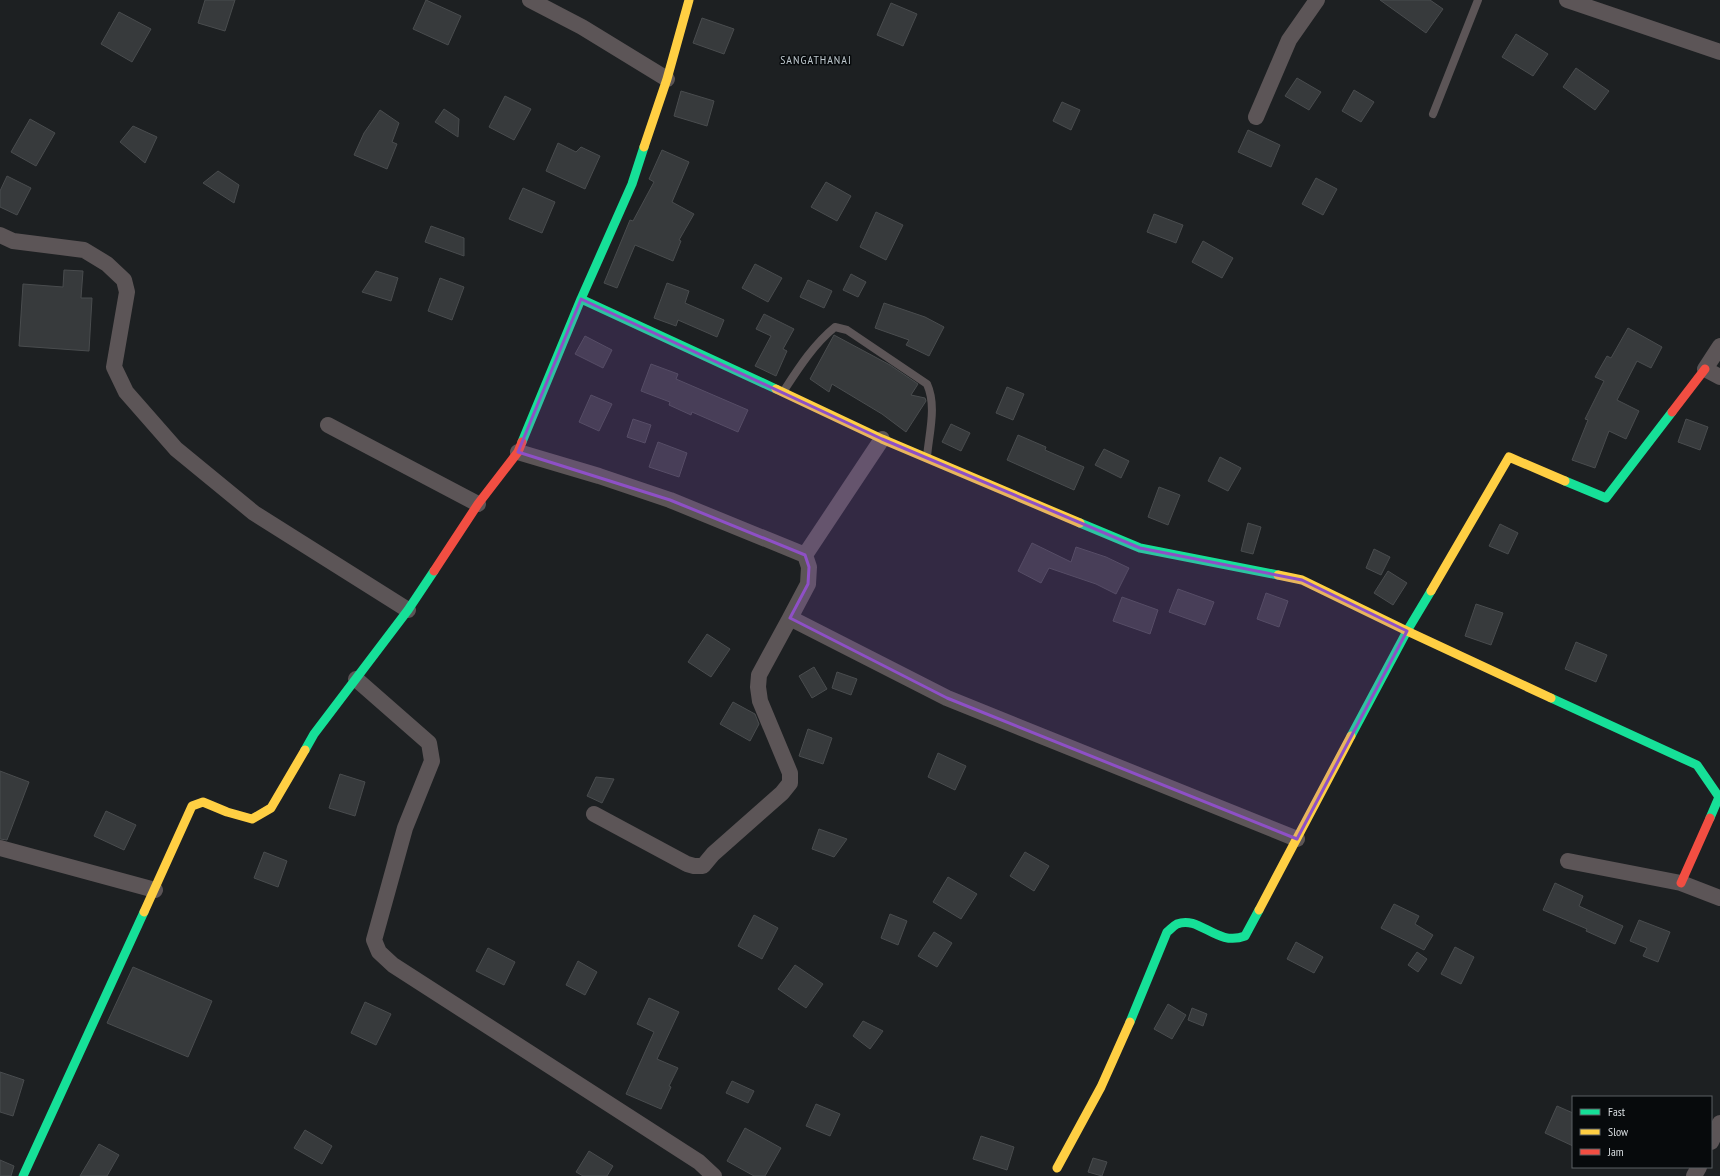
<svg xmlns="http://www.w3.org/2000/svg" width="1720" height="1176" font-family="'PT Sans Narrow',sans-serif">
<rect width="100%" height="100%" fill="#1d2022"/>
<!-- building -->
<path fill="#373a3c" stroke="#494c4e" d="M205 0H235L225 31 198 23Z
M426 0 461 16 448 45 413 29Z
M1380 0H1430L1443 9 1426 33Z
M891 3 917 14 903 46 877 35Z
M119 12 151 29 132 62 101 44Z
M702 18 734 29 724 54 693 43Z
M1516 34 1548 54 1533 76 1502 57Z
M1576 68 1609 91 1595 110 1563 87Z
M1297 78 1321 92 1309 110 1285 96Z
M1354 90 1374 102 1361 122 1342 111Z
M681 91 714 101 707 126 674 116Z
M505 96 531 109 514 140 489 127Z
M1062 102 1080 110 1071 130 1053 121Z
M444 109 459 119 458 137 435 122Z
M380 110 399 123 392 142 397 144 387 169 354 155 364 133Z
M30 119 55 133 36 166 11 152Z
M133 126 157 137 145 163 120 142Z
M1248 130 1280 145 1271 167 1238 152Z
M558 143 576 152 581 147 600 156 585 189 546 171Z
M662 150 689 162 672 202 694 214 679 240 681 241 673 261 635 245 617 288 604 283 630 220 633 221 654 182 649 179Z
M218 171 239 185 234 203 203 183Z
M7 176 31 188 17 215 0 207V191Z
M1316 178 1337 189 1323 215 1302 204Z
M826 182 851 196 837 221 811 207Z
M523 188 555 202 542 233 509 219Z
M876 212 903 225 886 260 860 247Z
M1154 214 1183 225 1176 243 1147 232Z
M431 226 464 238V256L425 242Z
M1203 241 1233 258 1222 278 1192 262Z
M755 264 782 278 768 302 742 288Z
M64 270 83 271 81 298H92L89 351 19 346 23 284 63 287Z
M376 271 398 278 391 301 362 292Z
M851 274 866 282 858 297 843 290Z
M440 278 464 287 452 320 428 311Z
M808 280 832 291 824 308 800 297Z
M667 283 689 291 685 303 724 320 717 337 678 320 676 326 654 318Z
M884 303 925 317 944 327 929 356 906 345 909 340 875 328Z
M764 314 794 329 783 349 787 351 776 376 755 366 771 336 756 329Z
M1628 328 1662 347 1651 368 1637 361 1617 400 1639 411 1626 439 1609 431 1595 468 1572 460 1588 420 1585 419 1604 381 1595 377 1607 356 1611 358Z
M834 335 890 365 918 384 911 395 925 398 926 401 906 432 882 414 832 384 829 392 810 379Z
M585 336 612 350 603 368 575 354Z
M651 364 678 374 676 379 748 410 738 432 692 412 691 415 669 405 670 402 641 391Z
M1007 387 1024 394 1013 420 996 413Z
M591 395 612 404 599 431 579 422Z
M633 419 651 425 645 443 627 437Z
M1686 419 1708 427 1700 450 1678 442Z
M951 424 970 433 961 451 942 442Z
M1018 435 1046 447 1045 450 1084 467 1074 490 1007 460Z
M658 442 687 453 679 477 649 467Z
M1104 449 1129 461 1121 478 1095 465Z
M1220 457 1241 468 1228 491 1208 481Z
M1159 487 1180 495 1168 525 1148 517Z
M1248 523 1261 527 1253 554 1241 551Z
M1500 524 1518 533 1508 554 1489 546Z
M1032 543 1071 562 1076 547 1106 557 1129 568 1116 594 1096 584 1049 568 1041 583 1018 571Z
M1374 549 1390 557 1381 575 1366 568Z
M1388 571 1407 583 1393 605 1374 593Z
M1178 589 1214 602 1205 625 1169 612Z
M1266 593 1288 601 1279 627 1257 619Z
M1122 597 1158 610 1150 634 1113 621Z
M1476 604 1503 613 1491 645 1465 636Z
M707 634 730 649 711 677 688 662Z
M1576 642 1607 655 1596 682 1565 669Z
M814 667 827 689 812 698 799 676Z
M837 672 857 679 851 695 832 688Z
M733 702 755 714 759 724 750 741 720 724Z
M808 729 832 738 823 764 799 756Z
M938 753 966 766 955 790 928 777Z
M0 771 29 782 7 840 0 839Z
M340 774 365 782 355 816 329 808Z
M596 777 614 779 602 803 587 796Z
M106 811 136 825 124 850 94 836Z
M819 829 847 839 834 857 812 849Z
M264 852 287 861 278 887 254 878Z
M1025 852 1049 866 1034 891 1010 876Z
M948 877 977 894 961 919 933 902Z
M1555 883 1583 896 1579 906 1623 926 1615 944 1586 931 1587 929 1543 910Z
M1394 904 1419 916 1415 924 1433 935 1424 950 1381 928Z
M890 914 907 921 898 945 881 938Z
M754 915 778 928 762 959 738 946Z
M1639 920 1670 932 1658 962 1643 956 1647 948 1630 941Z
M934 932 952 943 937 967 918 956Z
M1296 942 1323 957 1314 973 1287 959Z
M1455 947 1474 957 1461 984 1441 974Z
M488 948 515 962 504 985 476 971Z
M1417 952 1427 959 1418 972 1408 965Z
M578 961 597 972 585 995 566 985Z
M795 965 823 984 806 1008 778 989Z
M133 967 212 1001 188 1057 107 1023Z
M649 998 679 1012 657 1059 678 1068 669 1086 671 1087 661 1109 626 1094 654 1032 637 1024Z
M365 1002 391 1014 376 1045 351 1033Z
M1168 1004 1186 1015 1172 1039 1154 1029Z
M1192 1008 1207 1014 1203 1026 1188 1020Z
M863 1021 883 1031 870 1049 853 1036Z
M0 1072 24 1080 13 1116 0 1112Z
M732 1081 754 1091 748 1103 726 1093Z
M816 1104 840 1114 830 1136 806 1126Z
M1557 1106 1573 1113V1146L1545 1133Z
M745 1128 781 1148 765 1176H754L727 1161Z
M305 1130 332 1146 322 1164 294 1148Z
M981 1136 1014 1147 1007 1170 973 1159Z
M99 1144 119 1155 107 1176H80Z
M589 1151 613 1166 607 1176H583L576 1172Z
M1093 1158 1107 1162 1102 1176 1088 1172Z
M0 1160 14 1166 11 1176H0Z"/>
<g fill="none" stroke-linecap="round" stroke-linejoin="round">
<!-- lane -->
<path stroke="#5c5557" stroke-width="8" d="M1433 114 1478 0
M783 392C798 369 813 345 835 327L847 330 927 384C937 406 929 433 927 457"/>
<!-- street -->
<path stroke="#5c5557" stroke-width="16" d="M530 0 582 27 667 79
M1567 0 1720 52
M1256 117 1289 40 1317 0
M0 235 13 241 84 250 107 264 124 280 127 292 114 367 126 392 176 449 254 513 408 610
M1720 346 1705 369 1720 377
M328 425 478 504
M518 452 599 476 670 500 805 555 809 567 808 584 790 618 947 698 1297 839
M805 555 882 439
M356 679 429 743 432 761 405 828 374 940 379 952 393 965 699 1162 714 1176
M594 814 687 864 694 866H703L713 854 782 793 790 783V773L760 701 758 687 759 675 790 618
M0 848 155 890
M1568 861 1681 883 1720 898
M1711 1142 1720 1123
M1694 1176 1699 1167"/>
<!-- fast -->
<path stroke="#16e098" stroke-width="9" d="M581 299 776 389
M522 442 581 299 632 184 644 147
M1565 481 1606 498 1672 412
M1080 523 1140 548 1278 575
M1551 698 1697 765 1719 797 1710 818
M1351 736 1407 631 1431 591
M305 750 314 734 408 610 434 571
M1130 1022 1167 932C1170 930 1173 926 1177 924 1200 915 1216 947 1245 936L1259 910
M23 1176 144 912"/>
<!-- slow -->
<path stroke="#ffcf43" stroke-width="9" d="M644 147 667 79 689 0
M776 389 882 439 1080 523
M1278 575 1302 580 1407 631 1551 698
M1431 591 1509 457 1565 481
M1259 910 1351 736
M144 912 192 806 203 802 227 812 252 819 271 808 305 750
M1057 1168 1101 1087 1130 1022"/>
<!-- jam -->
<path stroke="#f24e42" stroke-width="9" d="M1672 412 1705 369
M434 571 478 504 518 452 522 442
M1681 883 1710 818"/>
</g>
<!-- marked area -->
<path fill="#8e50c6" fill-opacity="0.2" stroke="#8e50c6" stroke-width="3" stroke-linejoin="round" d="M581 299 882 439 1140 548 1302 580 1407 631 1297 839 947 698 790 618 808 584 809 567 805 555 670 500 518 452Z"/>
<g text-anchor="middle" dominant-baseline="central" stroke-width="3" stroke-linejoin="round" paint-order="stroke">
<!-- quarter labels -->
<g font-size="12" letter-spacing="1" fill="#bec8ce" stroke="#070a0c">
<text x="816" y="59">SANGATHANAI</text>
</g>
</g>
<!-- legend -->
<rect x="1572" y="1096" width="140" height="72" fill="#070a0c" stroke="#5b5f62"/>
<rect x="1580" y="1109" width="20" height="6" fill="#16e098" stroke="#5b5f62"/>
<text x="1608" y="1116" font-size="12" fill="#dadfe2">Fast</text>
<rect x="1580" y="1129" width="20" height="6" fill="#ffcf43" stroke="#5b5f62"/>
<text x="1608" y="1136" font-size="12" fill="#dadfe2">Slow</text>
<rect x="1580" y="1149" width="20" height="6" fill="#f24e42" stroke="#5b5f62"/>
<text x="1608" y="1156" font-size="12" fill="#dadfe2">Jam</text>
</svg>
